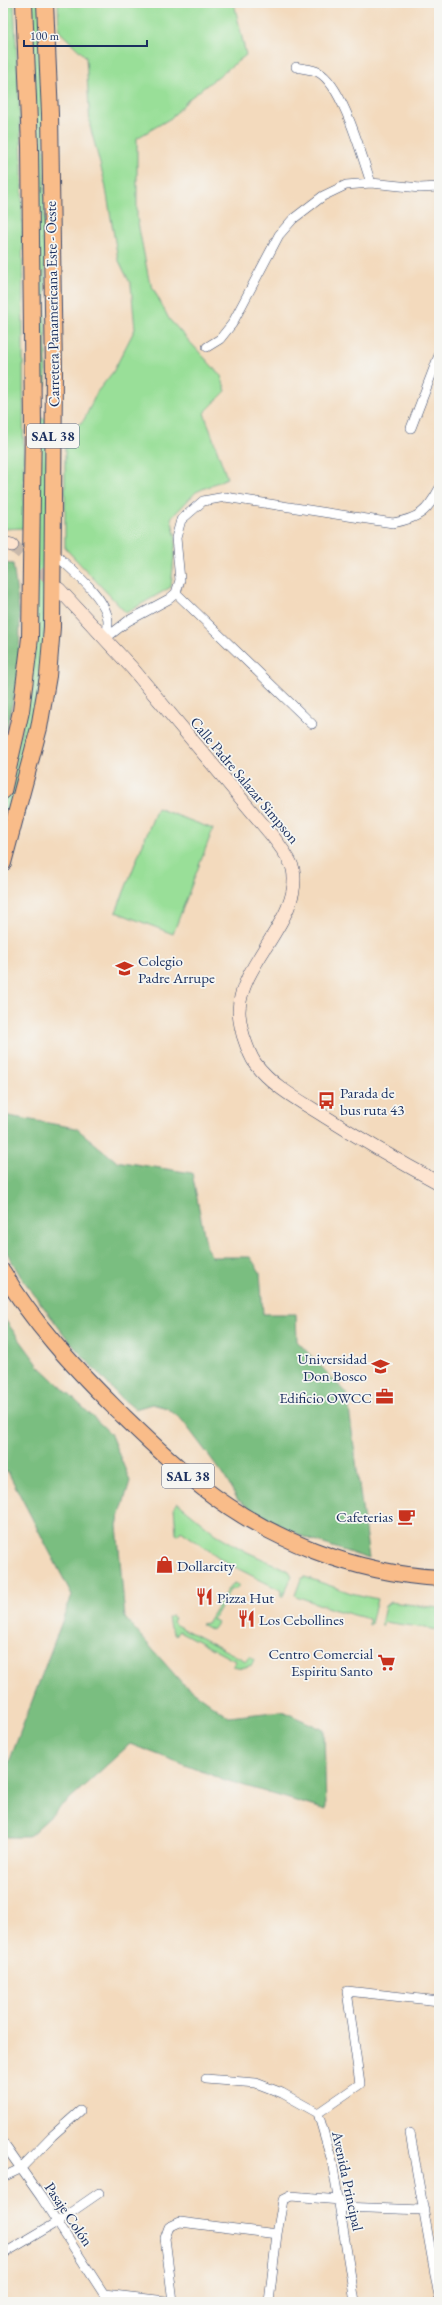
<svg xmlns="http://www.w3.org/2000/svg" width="442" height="2305" font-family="'EB Garamond',serif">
<rect width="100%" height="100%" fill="#f6f6f2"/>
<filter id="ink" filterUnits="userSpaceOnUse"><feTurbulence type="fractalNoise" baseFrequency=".025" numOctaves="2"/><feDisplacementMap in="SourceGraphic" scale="8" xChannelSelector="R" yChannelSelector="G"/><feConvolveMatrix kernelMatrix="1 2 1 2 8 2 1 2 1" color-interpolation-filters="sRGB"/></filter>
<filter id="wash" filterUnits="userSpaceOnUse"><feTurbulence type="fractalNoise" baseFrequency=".012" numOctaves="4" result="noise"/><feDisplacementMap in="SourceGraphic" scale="16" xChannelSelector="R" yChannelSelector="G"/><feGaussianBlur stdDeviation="0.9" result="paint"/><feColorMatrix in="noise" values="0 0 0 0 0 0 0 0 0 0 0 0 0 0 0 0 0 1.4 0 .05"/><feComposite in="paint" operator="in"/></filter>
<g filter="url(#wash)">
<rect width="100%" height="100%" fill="#f3dabd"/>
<!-- green -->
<path fill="#99df98" stroke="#5a877b" d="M3 3H14L22 159 24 528 3 529Z
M28 3H40L44 68 46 386H41Z
M58 3H234L246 55 190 98 171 118 137 138V218L149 280 169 319 221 376 226 391 204 413 227 478 196 492 171 518 176 538 171 587 126 613 65 548V435L84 420 97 392 113 372 135 329 131 285 118 259 105 183 90 126 86 57 59 31Z
M39 418 46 419 49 531 42 686 3 847V804L22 727Z
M157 808 213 829 173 934 116 912Z
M178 1503 216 1534 245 1551 289 1571 292 1576 283 1596H281L282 1591 227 1563 181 1531 178 1535 176 1534 174 1506Z
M305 1577 351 1593 377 1599 371 1624 369 1625V1619L332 1609 296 1596 295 1595 301 1579Z
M235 1583 239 1585 235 1590 231 1588 213 1619 218 1622 212 1630 201 1624 207 1623 229 1587Z
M390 1602 439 1608V1630L384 1622 382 1627 381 1625 385 1606Z
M171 1616 175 1618 173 1622 176 1625 246 1661 249 1656 254 1659 252 1665 242 1668 233 1666 235 1661 179 1631 176 1636 170 1627 168 1618Z"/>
<!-- forest -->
<path fill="#7abe80" stroke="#4a766f" d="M3 563 13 564 20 618 19 675 3 743Z
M3 1115 76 1128 116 1161 192 1173 207 1249 212 1257H250L260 1272 263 1314H296L297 1341 347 1394 369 1559 306 1538 265 1518 238 1500 223 1474 182 1420 167 1408 152 1404 135 1409 118 1395 69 1341 21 1277 3 1246Z
M3 1317 39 1366 110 1433 130 1481 117 1525 125 1618 182 1683 229 1717 282 1711 324 1730 326 1810 225 1780 130 1744 28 1837H3V1778L72 1595 8 1472 3 1473Z"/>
</g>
<g filter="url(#ink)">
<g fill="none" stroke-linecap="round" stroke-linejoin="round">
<!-- secondary-tunnel -->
<path stroke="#c8b8aa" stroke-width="13" stroke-dasharray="13 6" stroke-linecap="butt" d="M12 545 40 568 56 586"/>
<defs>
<path id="street" d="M296 67C303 69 312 69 318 72 343 85 362 157 371 183L420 188 439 187
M207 347 220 339 232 324 279 235 293 219 323 196 346 185 371 183
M411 428 439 355
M53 552C69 568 108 598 108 622 108 627 107 633 106 638
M176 593 312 724
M106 638 128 621 169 599 176 593 180 580 176 538 181 520 203 501 225 497 393 523C419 518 427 512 439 489
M206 2079 256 2083 282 2093 318 2113 332 2161 355 2302
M318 2113 360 2084 347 1991 439 2001
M410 2133 439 2297
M3 2143 41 2197 109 2302
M3 2177 20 2169 52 2136 80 2111
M341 2207 424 2210
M3 2254 57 2222 99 2193
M104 2294 175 2302
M173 2302 165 2238 169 2227 180 2222 277 2234
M269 2302 277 2234 283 2200 291 2196 340 2200"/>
<path id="secondary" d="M3 543 12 545
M59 589 132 668 274 838C281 848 290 858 293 869 303 918 240 962 239 1011 239 1019 241 1027 243 1035 246 1044 249 1054 255 1063 272 1086 300 1101 324 1116 362 1140 400 1162 439 1183"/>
<path id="highway" d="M3 791 21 711 30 638 33 423 30 146 24 3
M3 863 39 728 48 676 52 627 54 373 50 114 45 3
M3 1272C32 1322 73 1366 114 1407 143 1435 171 1463 203 1488 270 1540 354 1573 439 1578"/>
</defs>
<!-- street casing -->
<use href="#street" stroke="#3b496c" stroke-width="10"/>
<!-- secondary casing -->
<use href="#secondary" stroke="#3b496c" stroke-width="14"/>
<!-- highway casing -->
<use href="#highway" stroke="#3b496c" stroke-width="18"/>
<!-- street -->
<use href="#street" stroke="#fff" stroke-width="9"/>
<!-- secondary -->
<use href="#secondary" stroke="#fde4d0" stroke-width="13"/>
<!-- highway -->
<use href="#highway" stroke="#f9bc89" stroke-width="16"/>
</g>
</g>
<!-- icons -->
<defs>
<symbol id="school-bare" viewBox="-9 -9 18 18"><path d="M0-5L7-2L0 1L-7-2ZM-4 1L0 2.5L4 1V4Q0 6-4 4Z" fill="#c8321e" stroke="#f6f6f2" stroke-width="2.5" paint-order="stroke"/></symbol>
<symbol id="bus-bare" viewBox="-9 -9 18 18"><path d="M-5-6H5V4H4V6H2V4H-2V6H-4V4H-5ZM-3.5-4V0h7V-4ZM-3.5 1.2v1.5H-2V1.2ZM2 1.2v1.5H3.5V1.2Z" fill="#c8321e" stroke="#f6f6f2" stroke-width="2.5" paint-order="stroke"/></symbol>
<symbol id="university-bare" viewBox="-9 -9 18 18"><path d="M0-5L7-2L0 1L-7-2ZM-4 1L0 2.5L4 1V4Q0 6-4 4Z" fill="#c8321e" stroke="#f6f6f2" stroke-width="2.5" paint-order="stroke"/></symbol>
<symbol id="office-bare" viewBox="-9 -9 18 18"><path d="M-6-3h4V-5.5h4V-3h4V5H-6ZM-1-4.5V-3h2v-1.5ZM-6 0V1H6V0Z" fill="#c8321e" stroke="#f6f6f2" stroke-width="2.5" paint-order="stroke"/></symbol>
<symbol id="cafe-bare" viewBox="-9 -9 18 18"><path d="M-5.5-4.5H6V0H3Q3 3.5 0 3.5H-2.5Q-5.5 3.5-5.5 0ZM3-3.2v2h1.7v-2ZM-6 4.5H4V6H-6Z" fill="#c8321e" stroke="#f6f6f2" stroke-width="2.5" paint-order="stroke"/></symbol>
<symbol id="shop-bare" viewBox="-9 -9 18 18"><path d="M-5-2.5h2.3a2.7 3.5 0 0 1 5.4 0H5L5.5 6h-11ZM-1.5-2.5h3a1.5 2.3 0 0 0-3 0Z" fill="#c8321e" stroke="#f6f6f2" stroke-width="2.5" paint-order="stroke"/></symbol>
<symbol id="restaurant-bare" viewBox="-9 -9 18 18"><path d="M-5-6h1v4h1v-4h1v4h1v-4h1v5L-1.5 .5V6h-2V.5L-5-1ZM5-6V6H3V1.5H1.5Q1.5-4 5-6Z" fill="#c8321e" stroke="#f6f6f2" stroke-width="2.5" paint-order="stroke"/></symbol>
<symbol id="supermarket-bare" viewBox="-9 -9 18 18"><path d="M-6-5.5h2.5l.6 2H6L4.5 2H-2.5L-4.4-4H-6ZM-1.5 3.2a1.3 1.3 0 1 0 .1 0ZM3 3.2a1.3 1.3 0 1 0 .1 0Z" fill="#c8321e" stroke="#f6f6f2" stroke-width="2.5" paint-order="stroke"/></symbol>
</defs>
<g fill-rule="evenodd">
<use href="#school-bare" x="112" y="956" width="25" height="25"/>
<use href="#bus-bare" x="314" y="1088" width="25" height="25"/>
<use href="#university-bare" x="368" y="1354" width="25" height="25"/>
<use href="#office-bare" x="372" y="1384" width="25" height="25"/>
<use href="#cafe-bare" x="394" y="1504" width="25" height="25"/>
<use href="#shop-bare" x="152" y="1552" width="25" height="25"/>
<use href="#restaurant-bare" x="192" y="1584" width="25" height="25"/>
<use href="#restaurant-bare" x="234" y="1606" width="25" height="25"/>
<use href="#supermarket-bare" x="374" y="1650" width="25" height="25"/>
</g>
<g text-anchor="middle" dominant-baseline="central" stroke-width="3.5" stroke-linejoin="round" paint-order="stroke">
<!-- shield labels -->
<g fill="#f6f6f2" stroke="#5d6b8a" stroke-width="1">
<rect x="27" y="424" width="52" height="24" rx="3"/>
<rect x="162" y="1464" width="52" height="24" rx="3"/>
</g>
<g font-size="14" font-weight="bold" fill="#1b2f5e">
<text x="53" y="436">SAL 38</text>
<text x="188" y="1476">SAL 38</text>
</g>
<!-- street labels -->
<g font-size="15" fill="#1b2f5e" stroke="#f6f6f2">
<text transform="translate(52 304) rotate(-91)">Carretera Panamericana Este - Oeste</text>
<text transform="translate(245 780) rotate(50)">Calle Padre Salazar Simpson</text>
<text transform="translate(348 2181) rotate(78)">Avenida Principal</text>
<text transform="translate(69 2214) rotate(56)">Pasaje Colón</text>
</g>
<!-- poi labels -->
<g font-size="15" fill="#1b2f5e" stroke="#f6f6f2" text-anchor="start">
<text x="138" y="960">Colegio<tspan x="138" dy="17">Padre Arrupe</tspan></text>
<text x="340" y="1092">Parada de<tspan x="340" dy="17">bus ruta 43</tspan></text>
<text x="367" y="1358" text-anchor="end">Universidad<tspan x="367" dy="17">Don Bosco</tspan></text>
<text x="372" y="1397" text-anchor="end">Edificio OWCC</text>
<text x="393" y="1516" text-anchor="end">Cafeterias</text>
<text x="177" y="1565">Dollarcity</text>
<text x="217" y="1597">Pizza Hut</text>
<text x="259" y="1619">Los Cebollines</text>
<text x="373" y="1653" text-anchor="end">Centro Comercial<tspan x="373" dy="17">Espiritu Santo</tspan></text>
</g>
</g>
<!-- margin -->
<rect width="442" height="2305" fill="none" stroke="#f6f6f2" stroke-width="16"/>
<!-- scale -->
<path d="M24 40v6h123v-6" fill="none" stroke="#1b2f5e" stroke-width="2"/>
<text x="30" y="40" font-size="12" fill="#1b2f5e" stroke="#f6f6f2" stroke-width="3" paint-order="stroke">100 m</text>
</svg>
